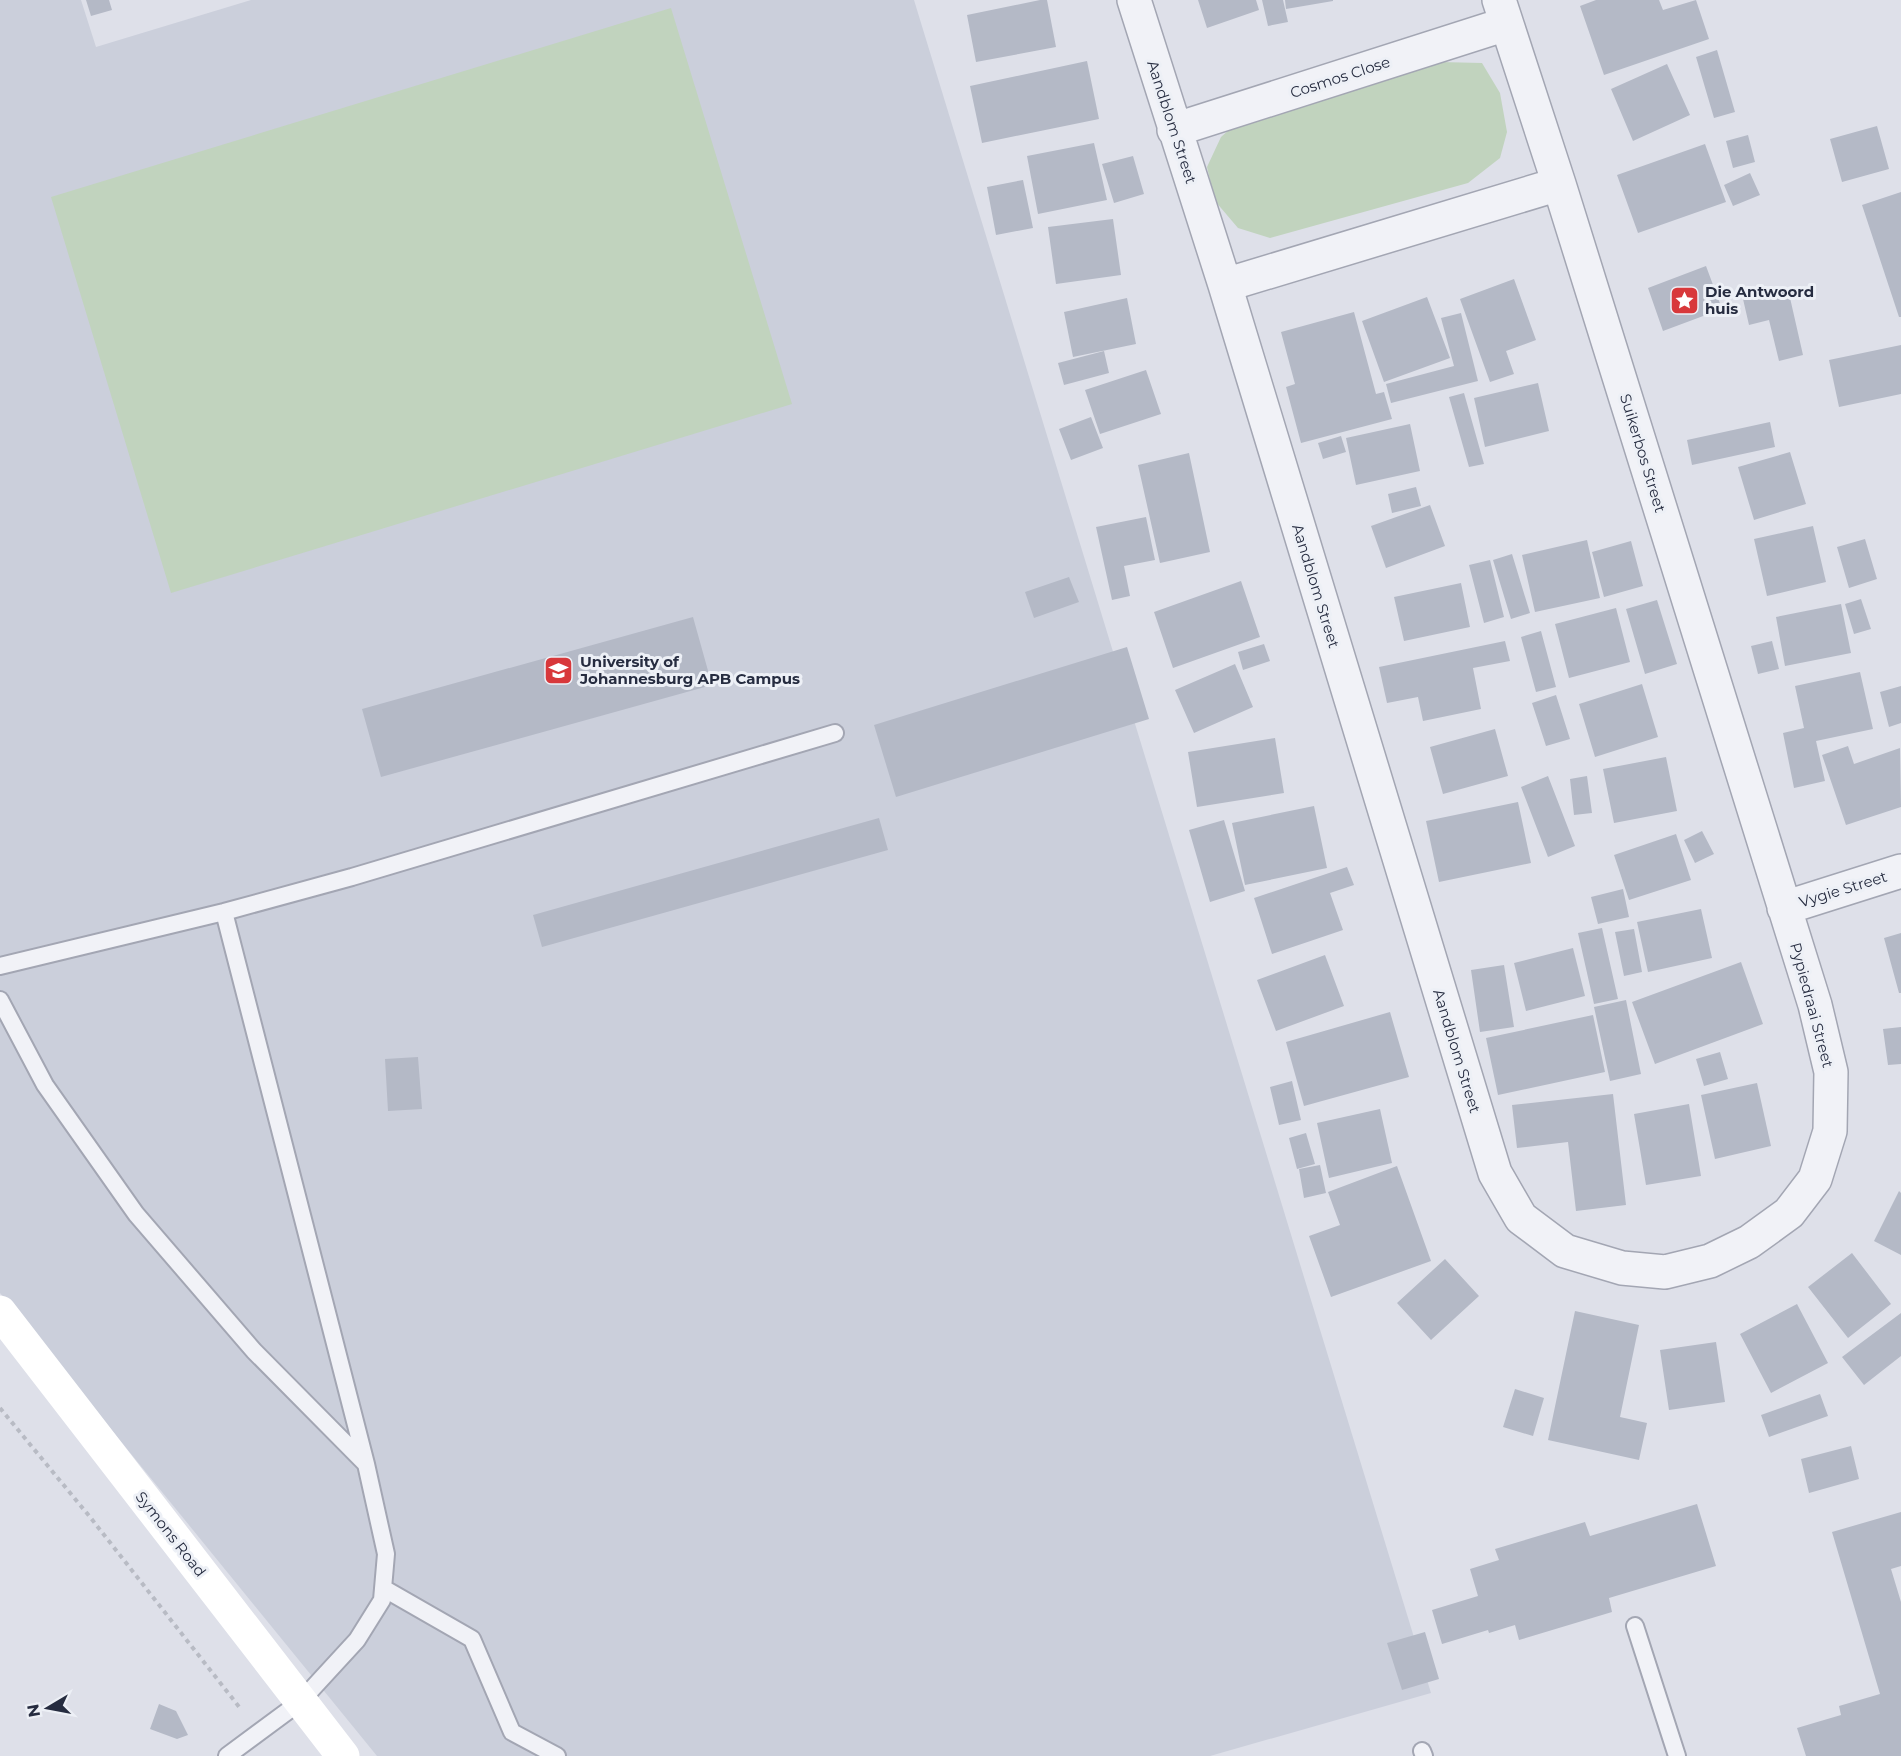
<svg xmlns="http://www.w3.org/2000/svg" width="1901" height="1756" font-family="Montserrat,sans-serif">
<rect width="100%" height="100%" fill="#dee0e9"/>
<!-- built -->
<path fill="#cbcfdb" d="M0 0H81L96 47 251 0H914L1431 1693 1210 1756H377L0 1293Z"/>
<!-- green -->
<path fill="#c1d3be" d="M671 8 792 404 171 593 51 197Z
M1440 62 1482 63 1500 93 1507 132 1500 158 1468 183 1270 238 1238 228 1215 201 1207 167 1221 137 1239 121Z"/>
<!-- building -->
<path fill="#b4b9c6" d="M86 0H109L112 10 91 16Z
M1040 0H1047L1056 47 976 62 967 15Z
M1198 0H1256L1259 10 1207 28Z
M1262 0H1283L1288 22 1268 26Z
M1285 0H1333V1L1286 9Z
M1596 0H1659L1663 10 1696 0 1709 39 1604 75 1580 6Z
M1717 50 1735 112 1714 118 1696 57Z
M1087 61 1099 119 982 143 970 86Z
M1667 64 1690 115 1633 141 1611 89Z
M1877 126 1889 169 1842 182 1830 139Z
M1748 135 1755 162 1733 168 1726 141Z
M1094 143 1107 200 1038 214 1027 156Z
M1705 144 1726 202 1638 233 1617 175Z
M1133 156 1144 194 1114 203 1102 164Z
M1750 173 1760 195 1733 206 1724 185Z
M1023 180 1033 228 996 235 987 187Z
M1901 192V317H1899L1862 205Z
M1113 219 1121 275 1056 284 1048 227Z
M1706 266 1722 309 1663 331 1648 288Z
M1514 279 1536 340 1506 351 1514 374 1490 382 1460 299Z
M1788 289 1803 355 1779 361 1769 320 1749 325 1743 299Z
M1427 297 1450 358 1384 382 1362 321Z
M1127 298 1136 344 1073 357 1064 312Z
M1354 312 1376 394 1384 392 1392 419 1301 443 1286 387 1295 384 1281 332Z
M1461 313 1478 381 1391 403 1386 384 1454 366 1441 318Z
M1901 345V394L1839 407 1829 360Z
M1104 351 1109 373 1064 385 1058 363Z
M1146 370 1161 414 1100 434 1085 390Z
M1538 383 1549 431 1485 447 1474 398Z
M1464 393 1484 464 1469 467 1449 397Z
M1091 417 1103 448 1071 460 1059 429Z
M1770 422 1775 447 1692 465 1687 440Z
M1410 424 1420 471 1356 485 1346 438Z
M1341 436 1346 452 1323 459 1318 443Z
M1790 452 1806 504 1754 520 1738 467Z
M1189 453 1210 552 1160 563 1138 465Z
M1416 487 1421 506 1392 513 1388 494Z
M1430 505 1445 546 1386 568 1371 526Z
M1146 517 1155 560 1124 566 1130 596 1112 600 1096 527Z
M1813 526 1826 582 1767 596 1754 539Z
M1865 539 1877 579 1849 588 1837 547Z
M1587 540 1600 598 1535 612 1522 555Z
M1631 541 1643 586 1604 597 1592 552Z
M1512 554 1530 613 1511 619 1493 560Z
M1490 560 1504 617 1484 623 1469 565Z
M1069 577 1079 602 1034 618 1025 592Z
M1241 581 1260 637 1173 668 1154 612Z
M1461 583 1470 627 1404 641 1394 597Z
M1861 599 1871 629 1854 634 1845 604Z
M1657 600 1677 664 1645 674 1626 609Z
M1841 604 1851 653 1785 666 1776 617Z
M1616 608 1630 662 1569 678 1555 624Z
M693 617 712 685 381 777 362 709Z
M1541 631 1556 687 1536 692 1521 637Z
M1505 641 1510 661 1473 668 1481 709 1423 721 1418 697 1387 703 1379 667Z
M1772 641 1779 669 1758 674 1751 646Z
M1264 644 1270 661 1243 670 1238 652Z
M1127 647 1149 719 896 797 874 725Z
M1235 664 1253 707 1194 733 1175 690Z
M1860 672 1873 729 1816 741 1825 781 1794 788 1783 733 1804 728 1795 686Z
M1642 684 1658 737 1595 757 1579 704Z
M1901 686V723L1889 727 1880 692Z
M1556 695 1570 739 1546 746 1532 703Z
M1495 729 1508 776 1443 794 1430 747Z
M1275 738 1284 793 1197 807 1188 752Z
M1848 746 1854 764 1900 748 1901 807 1846 825 1822 755Z
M1666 757 1677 811 1614 823 1603 769Z
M1548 776 1575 846 1548 857 1521 787Z
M1587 776 1592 813 1574 815 1570 779Z
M1518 802 1531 863 1439 882 1426 821Z
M1314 806 1327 868 1245 885 1232 823Z
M879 818 888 850 542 947 533 915Z
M1224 820 1245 891 1210 902 1189 830Z
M1702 831 1714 854 1695 863 1684 840Z
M1676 834 1691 880 1629 900 1614 855Z
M1347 867 1354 885 1330 893 1343 930 1272 954 1254 898Z
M1623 889 1629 917 1598 924 1591 897Z
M1701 909 1712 958 1648 972 1637 922Z
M1602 928 1618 999 1594 1004 1578 933Z
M1634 929 1642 972 1624 976 1615 932Z
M1901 933V993H1899L1884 938Z
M1573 948 1585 996 1526 1011 1514 963Z
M1325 955 1344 1006 1276 1031 1257 980Z
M1741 962 1763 1024 1655 1064 1632 1002Z
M1504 965 1514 1027 1480 1032 1471 970Z
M1626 1000 1641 1074 1610 1081 1594 1007Z
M1390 1012 1409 1077 1304 1106 1286 1042Z
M1593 1015 1605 1072 1498 1095 1486 1038Z
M1901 1027V1064L1888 1065 1883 1029Z
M1720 1052 1728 1079 1704 1086 1696 1059Z
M418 1057 422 1109 388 1111 385 1059Z
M1292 1081 1301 1120 1279 1125 1270 1087Z
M1757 1083 1771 1146 1715 1159 1701 1095Z
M1613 1094 1626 1205 1576 1211 1568 1142 1517 1148 1512 1105Z
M1689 1104 1701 1176 1646 1185 1634 1114Z
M1380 1109 1392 1163 1329 1178 1317 1123Z
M1306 1133 1315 1164 1297 1169 1289 1138Z
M1320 1165 1326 1193 1304 1198 1299 1169Z
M1397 1166 1431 1261 1331 1297 1309 1236 1340 1225 1328 1192Z
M1899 1191 1901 1193V1255L1874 1241Z
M1852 1253 1891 1304 1848 1338 1808 1287Z
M1445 1259 1479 1296 1431 1340 1397 1303Z
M1797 1304 1828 1363 1771 1393 1740 1334Z
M1575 1311 1639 1325 1620 1417 1647 1423 1639 1460 1548 1440Z
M1901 1313V1356L1864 1385 1842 1357Z
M1716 1342 1725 1402 1669 1410 1660 1350Z
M1515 1389 1544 1398 1533 1436 1503 1427Z
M1820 1394 1828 1416 1769 1437 1761 1415Z
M1851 1446 1859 1479 1809 1493 1801 1459Z
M1697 1504 1716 1566 1609 1598 1612 1612 1519 1640 1515 1625 1489 1633 1488 1630 1442 1644 1432 1610 1478 1596 1470 1569 1499 1560 1495 1549 1585 1522 1590 1536Z
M1901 1512V1566L1891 1569 1901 1602V1756H1806L1797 1728 1841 1715 1839 1706 1880 1694 1832 1532Z
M1425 1632 1439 1679 1402 1690 1387 1643Z
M159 1704 176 1711 188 1735 177 1739 150 1729Z"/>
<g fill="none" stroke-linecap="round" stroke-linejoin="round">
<defs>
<path id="service" d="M224 912 366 1464 386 1554 382 1600 357 1640 300 1702 227 1756
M0 966 224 912 352 877 835 733
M0 1000 45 1085 136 1214 254 1351 365 1463
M383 1588 472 1639 512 1732 557 1756
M1635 1626 1677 1756
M1422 1751 1424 1756"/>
<path id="minor" d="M1134 0 1225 285 1495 1173 1521 1218 1565 1251 1622 1268 1665 1272 1710 1261 1749 1242 1789 1213 1815 1179 1830 1131 1831 1072 1815 1005 1559 184 1499 0
M1174 130 1506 24
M1225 285 1559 184
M1784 908 1901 871"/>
</defs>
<!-- service casing -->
<use href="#service" stroke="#a3a6b3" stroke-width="20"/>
<!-- minor casing -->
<use href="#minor" stroke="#a3a6b3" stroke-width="36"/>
<!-- path -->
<path stroke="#b8bbc4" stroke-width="4" stroke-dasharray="4.5 4.5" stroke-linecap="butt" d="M0 1408 90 1517 240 1708"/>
<!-- service -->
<use href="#service" stroke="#f1f2f7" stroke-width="16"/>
<!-- minor -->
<use href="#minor" stroke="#f1f2f7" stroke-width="33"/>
<!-- secondary -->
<path stroke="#fff" stroke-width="33" d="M0 1312 343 1756"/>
</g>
<!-- icons -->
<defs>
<symbol id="sight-square" viewBox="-11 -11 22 22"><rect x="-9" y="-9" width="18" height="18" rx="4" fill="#d8383b" stroke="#edf0f6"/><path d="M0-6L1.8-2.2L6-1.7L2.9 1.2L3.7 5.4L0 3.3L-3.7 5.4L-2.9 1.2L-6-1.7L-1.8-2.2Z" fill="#fff"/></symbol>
<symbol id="university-square" viewBox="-11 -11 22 22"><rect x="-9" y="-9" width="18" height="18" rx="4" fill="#d8383b" stroke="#edf0f6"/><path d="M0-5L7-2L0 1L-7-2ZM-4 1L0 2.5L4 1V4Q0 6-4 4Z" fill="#fff"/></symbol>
</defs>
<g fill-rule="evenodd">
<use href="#sight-square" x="1668" y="284" width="33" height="33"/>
<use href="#university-square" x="542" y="654" width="33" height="33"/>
</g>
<g text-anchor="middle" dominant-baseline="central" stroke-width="6" stroke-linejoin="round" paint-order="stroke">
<!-- street labels -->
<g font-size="15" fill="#262c40" stroke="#edf0f6">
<text transform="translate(1340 77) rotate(-18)">Cosmos Close</text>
<text transform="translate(1172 122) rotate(72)">Aandblom Street</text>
<text transform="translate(1643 453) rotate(73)">Suikerbos Street</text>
<text transform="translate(1316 586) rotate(73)">Aandblom Street</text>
<text transform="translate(1843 889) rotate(-17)">Vygie Street</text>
<text transform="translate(1812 1005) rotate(75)">Pypiedraai Street</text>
<text transform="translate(1457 1051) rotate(73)">Aandblom Street</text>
<text transform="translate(171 1534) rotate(52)">Symons Road</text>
</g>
<!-- poi labels -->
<g font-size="15" font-weight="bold" fill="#262c40" stroke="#edf0f6" text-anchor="start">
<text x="1705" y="291">Die Antwoord<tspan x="1705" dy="17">huis</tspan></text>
<text x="580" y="661">University of<tspan x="580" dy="17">Johannesburg APB Campus</tspan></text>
</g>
</g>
<!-- north arrow -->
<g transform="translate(48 1708) rotate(260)" stroke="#edf0f6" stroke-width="4.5" paint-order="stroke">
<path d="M0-4.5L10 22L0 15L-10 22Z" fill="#262c40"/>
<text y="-9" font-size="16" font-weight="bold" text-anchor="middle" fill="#262c40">N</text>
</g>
</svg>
